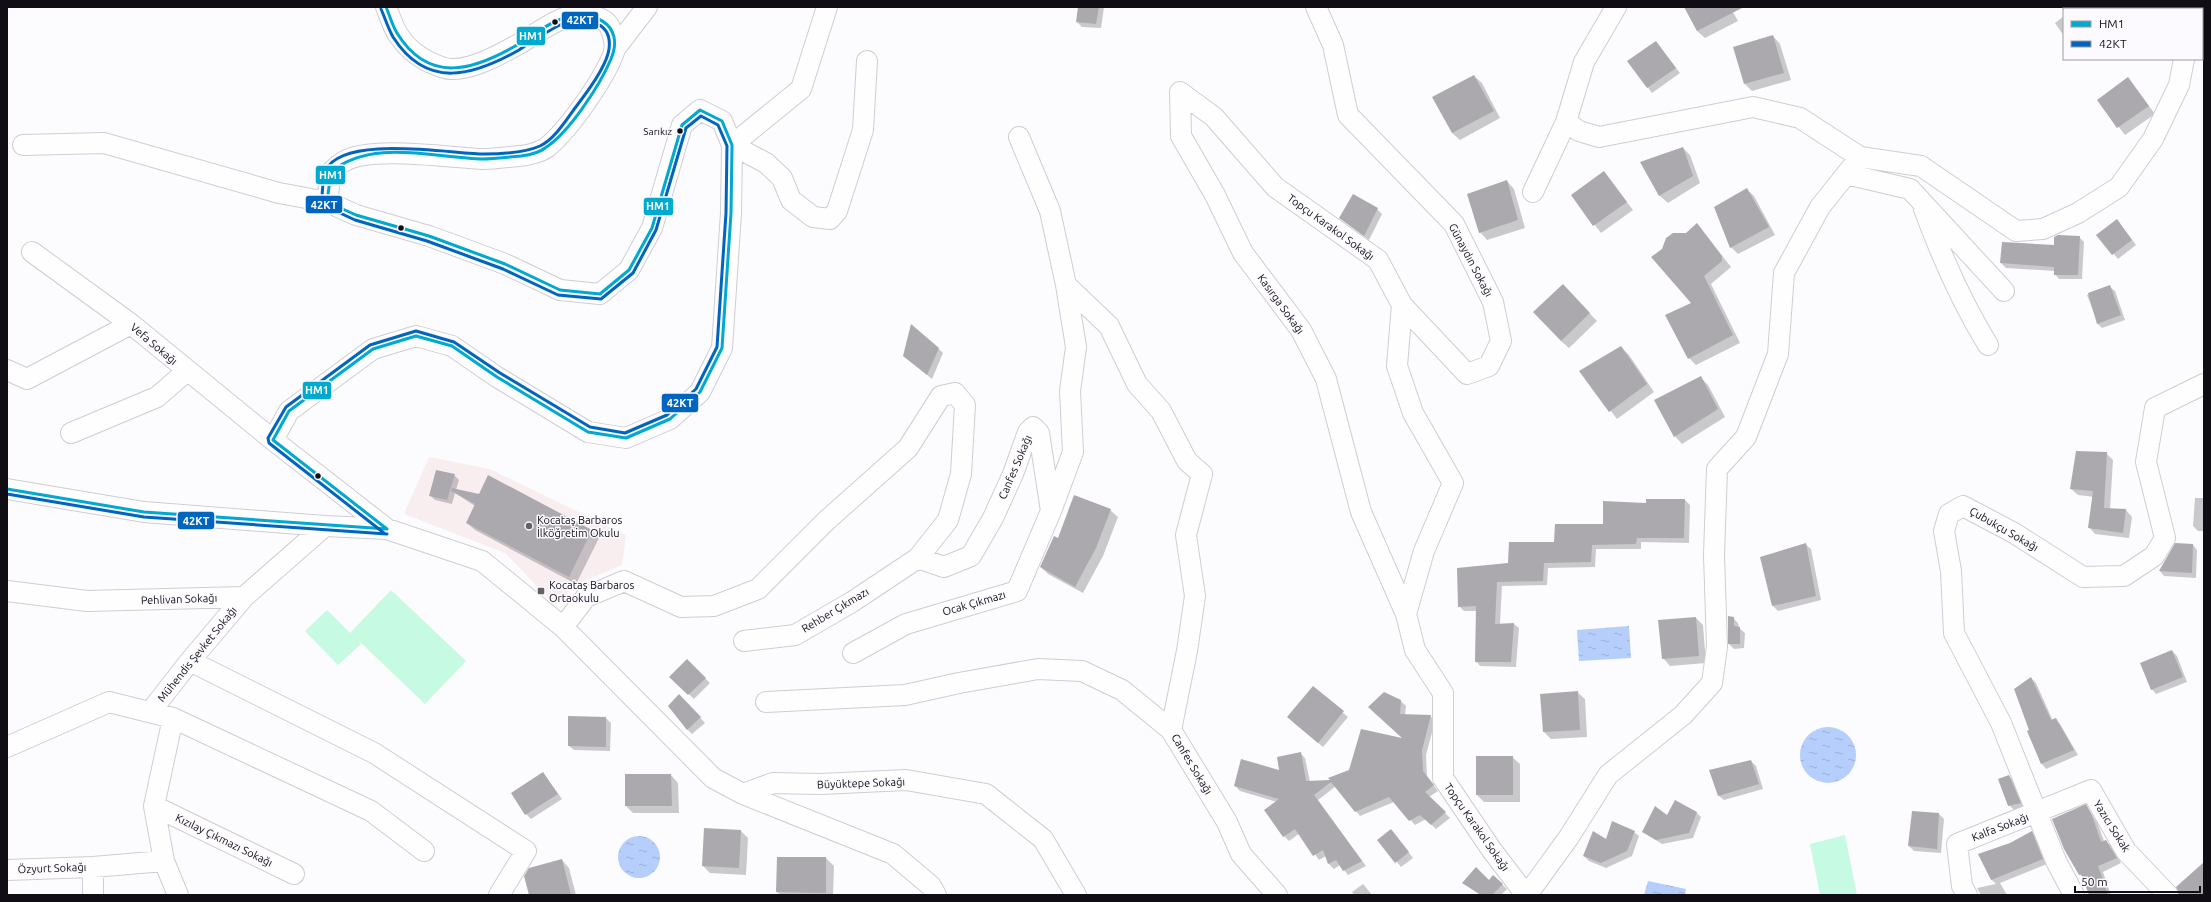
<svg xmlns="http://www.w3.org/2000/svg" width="2211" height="902" font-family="Ubuntu,sans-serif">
<defs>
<pattern id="water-ripples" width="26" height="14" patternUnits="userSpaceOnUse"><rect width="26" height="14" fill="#b5cefb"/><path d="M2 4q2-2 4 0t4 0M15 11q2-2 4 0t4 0" fill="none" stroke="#9bb0d6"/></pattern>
</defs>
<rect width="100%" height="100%" fill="#fcfbfe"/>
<!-- education -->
<path fill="#f8eef0" d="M429 457 490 469 626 535 622 565 579 583 555 605 505 553 404 514Z"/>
<!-- pitch -->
<path fill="#c6fae3" d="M391 590 466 661 425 704 359 641 361 644 338 665 305 631 327 610 350 633Z
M1845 835 1857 895H1820L1810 844Z"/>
<!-- water -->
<path fill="url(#water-ripples)" d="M1629 626 1631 658 1579 661 1577 630Z
M1800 755a28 28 0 1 1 56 0a28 28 0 1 1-56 0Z
M618 857a21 21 0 1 1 42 0a21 21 0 1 1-42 0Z
M1648 881 1686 889 1685 895H1644Z"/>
<!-- shadow -->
<path fill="#0003" d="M1079 7H1104L1101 28 1082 27 1077 22Z
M1685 7H1730L1738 21 1705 38 1697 31Z
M2064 16V36L2055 23Z
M1773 36 1780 44 1791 80 1752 91 1745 84Z
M1656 42 1680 73 1652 93 1629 62Z
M1474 76 1482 83 1500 118 1460 140 1452 133Z
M2128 79 2155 114 2125 135 2098 100Z
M1683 148 1690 155 1700 183 1668 203 1660 196 1641 163Z
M1604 173 1633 210 1601 233 1572 195Z
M1507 181 1514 189 1525 228 1487 240 1480 232Z
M1746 189 1754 196 1775 235 1738 254 1731 247Z
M1377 209 1382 214 1369 240 1340 218Z
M1697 224 1731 267 1711 284 1740 343 1696 365 1689 358 1693 303 1686 234Z
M2121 225 2136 245 2118 259 2098 235Z
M2079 237 2084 242 2082 279H2059L2055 274V271L2006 268 2001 263Z
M2110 287 2115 291 2125 320 2102 328 2098 324 2087 295Z
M1570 293 1597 321 1569 348 1561 341Z
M1621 347 1629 355 1654 392 1617 419 1581 371Z
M938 348 943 353 932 379 910 361Z
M1701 378 1708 385 1725 417 1682 444 1675 436 1655 401Z
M2106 453 2113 460 2110 509 2126 510 2132 517 2129 538 2095 534 2089 527 2094 497 2078 495 2071 489Z
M454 475 459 480 456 490 480 495 488 476 592 531 599 538 576 584 475 530 467 523 475 506 455 493 452 504 435 500 430 495Z
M2195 498H2204V531H2198L2193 526Z
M1647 500H1685L1690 505 1689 543 1641 542V549H1596L1595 567 1548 568 1547 585 1502 586 1500 624H1514L1519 628 1516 667 1480 666 1476 661 1477 611H1464L1459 606 1509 564 1604 525 1647 504Z
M1110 510 1118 517 1103 556 1083 593 1048 574 1041 567 1059 540Z
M2176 544 2193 545 2197 550 2196 578 2164 576 2160 571Z
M1806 545 1811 549 1821 600 1778 611 1773 606 1761 558Z
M1696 618 1703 625 1706 663 1670 666 1663 658Z
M1733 618 1738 623 1739 628 1745 633 1744 648 1734 649 1729 644Z
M2172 651 2177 656 2187 682 2156 694 2152 689Z
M687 661 710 683 694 699 671 677Z
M2031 678 2036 683 2053 721 2055 719 2060 724 2078 755 2046 769 2042 764 2028 732 2030 731Z
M1313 687 1348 717 1323 747 1293 722Z
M1577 692 1585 699 1587 737 1551 739 1544 732Z
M684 700 705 723 692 734 687 729Z
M1401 701 1406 706 1405 715 1430 716 1435 721 1426 755 1427 777 1438 791 1429 797 1450 818 1436 829 1426 819 1415 825 1394 802 1360 816 1336 786 1318 800 1366 866 1348 875 1340 865 1334 869 1329 864 1326 856 1319 860 1300 833 1289 841 1284 836 1277 802 1240 791 1235 786 1281 772 1300 753 1305 758 1310 782 1332 781 1405 740 1374 712Z
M606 718 611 723 610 751 574 750 569 746Z
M1512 757 1520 764V802H1484L1477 795Z
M1751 761 1756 766 1763 789 1724 800 1719 796Z
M543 773 562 799 531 819 526 814Z
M671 775 678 783 679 813H633L626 806Z
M2009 776 2014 781 2025 808 2014 810 2009 805Z
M2086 806 2097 822 2104 841 2112 846 2121 863 2103 872 2111 895H2091L2084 878 2079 874Z
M1696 812 1701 817 1693 838 1662 844 1643 832 1668 816Z
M1913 812 1939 814 1944 819 1941 853 1914 851 1909 846Z
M741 831 748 838 746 875 710 873 703 866Z
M1634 832 1639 836 1632 856 1606 868 1589 861 1584 856 1606 841Z
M2031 832 2036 837 2047 864 2000 883 2007 895H1981L1977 888 1996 884 1992 880 1980 854 2011 844Z
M1396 836 1413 858 1401 867 1379 840Z
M778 858H826L834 866 833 895H781L777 892Z
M562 860 569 868 576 895H530Z
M1493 876 1507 889 1501 895H1480L1464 883 1489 881Z
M1363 884 1372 895H1354L1352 892Z"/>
<!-- building -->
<path fill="#aba9ae" d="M1078 7H1099L1096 24 1076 22Z
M1684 7H1744L1697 31Z
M1773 35 1784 73 1744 84 1733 47Z
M1656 41 1676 68 1647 88 1627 61Z
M1474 75 1494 111 1452 133 1432 97Z
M2128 77 2149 106 2117 128 2097 100Z
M1683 147 1693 176 1659 196 1640 162Z
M1604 171 1627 202 1593 226 1571 195Z
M1507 180 1518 220 1479 233 1467 194Z
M1747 188 1769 227 1730 248 1714 207Z
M1353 194 1378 208 1364 236 1339 218Z
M2117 219 2132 240 2112 255 2096 235Z
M1697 223 1722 256V261L1704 276 1733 335 1688 359 1665 315 1691 303 1651 257 1662 249 1666 238 1673 233H1686Z
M2058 235 2080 236 2078 275H2054V267L2000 263 2002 242 2054 245V237Z
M1563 284 1590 313 1561 341 1533 312Z
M2110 285 2121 315 2097 324 2088 293Z
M911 324 939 348 927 375 903 356Z
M1621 346 1647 384 1609 412 1579 371Z
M1701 376 1718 409 1674 437 1654 400Z
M2076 451 2107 452 2104 508 2126 509 2123 533 2088 528 2093 491 2070 489Z
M436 470 455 474 447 500 429 496Z
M488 475 592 530 569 577 466 523 475 504 451 491 452 488 479 494Z
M1074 495 1111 509 1096 548 1075 587 1040 567 1054 536 1058 538Z
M1646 499H1685L1684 538H1637L1636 544 1592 545 1591 562 1544 563 1543 581 1497 582 1495 624 1514 623 1511 662H1475L1476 606 1458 607 1457 568 1508 563 1509 542H1554L1555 524H1603V501L1646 503Z
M1806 543 1816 596 1772 606 1760 557Z
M2175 543 2193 544 2192 573 2159 571Z
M1728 616 1734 617V626L1740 627V644H1728Z
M1696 617 1699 656 1662 659 1658 620Z
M2172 650 2183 677 2151 690 2140 663Z
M687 659 706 678 688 695 669 677Z
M2031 677 2051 720 2056 718 2074 750 2041 764 2027 731 2029 730 2014 689Z
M1313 686 1344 711 1318 743 1287 717Z
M1578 691 1580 730 1543 732 1540 694Z
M1384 692 1401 700 1400 714 1431 715 1422 750 1423 771 1434 785 1425 792 1446 812 1431 825 1420 815 1409 821 1389 797 1355 812 1331 782 1314 795 1362 861 1343 871 1336 860 1328 864 1323 850 1313 856 1295 829 1283 837 1264 810 1279 799 1234 786 1241 759 1279 770 1277 757 1301 752 1306 781 1330 780 1328 778 1349 770 1361 729 1402 738 1368 707Z
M679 694 701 717 687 730 668 706Z
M568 716 606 717V747L568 746Z
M1476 756H1513V795H1476Z
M1751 760 1759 784 1718 796 1709 770Z
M543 772 558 794 525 815 511 793Z
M625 774H671L672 806H625Z
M2009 775 2021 803 2008 806 1998 779Z
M1675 800 1697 812 1689 833 1656 840 1642 832 1655 806 1667 815Z
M2086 804 2092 815 2101 842 2106 840 2117 858 2098 866 2108 895H2089L2081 874 2079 875 2064 849 2052 819Z
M1912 811 1939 813 1937 849 1908 846Z
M1612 821 1635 831 1627 851 1601 863 1583 856 1593 831 1606 839Z
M704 828 741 830 739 868 702 866Z
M1391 829 1409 852 1395 863 1377 840Z
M2032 831 2043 859 1991 880 1978 854 2010 843Z
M777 857H826V893L776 892Z
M562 859 571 895H529L524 876 529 868Z
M2204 862V895H2179L2176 887Z
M1476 867 1489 880 1493 875 1503 884 1492 895H1481L1462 883Z"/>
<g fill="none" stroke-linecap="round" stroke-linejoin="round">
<defs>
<path id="minor" d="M827 7 801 89 732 145 766 163 782 178 791 200 813 217 830 219 837 211 863 130 867 61
M1316 7 1333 45 1348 115 1454 224 1493 302 1501 341 1489 366 1467 374 1402 305
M2202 18 2204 17
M614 50 647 7
M1180 92 1214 117 1275 187 1378 260 1402 305 1397 366 1413 413 1453 483 1424 551 1406 614 1415 650 1443 693V778L1491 849 1526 895
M1180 92 1181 136 1215 195 1243 253 1301 330 1326 379 1361 512 1406 614
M1566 122 1579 131 1599 137 1753 107 1800 118 1860 157 1921 166 2016 231 2043 229 2078 213 2119 187 2153 139 2179 85 2184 59
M1019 137 1050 211 1066 285
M23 145 104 143 279 193 327 202
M1846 174 1910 189 2004 291
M1533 192 1566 122 1584 62 1616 7
M1924 209C1941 255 1962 303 1988 345
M32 252 131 324 273 440 387 529
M7 370 27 379 131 324
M71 433 157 397 187 371
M273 440 289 411 373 349 416 336 452 346 497 377 588 432 626 438 670 419 700 392 722 348 731 213 732 145 722 121 700 110 682 125 652 228 629 270 600 294 560 290 505 264 429 236 356 215 327 202 331 172C335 169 339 164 343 162 370 145 451 158 483 159 495 159 507 157 518 156 526 156 540 152 546 148 568 131 605 78 614 52 616 44 612 27 606 22 575 0 544 30 517 45 499 55 472 70 451 69 443 69 434 64 427 61 415 54 407 48 399 36 393 28 390 16 386 7
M7 489 144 512 325 526 387 529 482 561 563 627 713 778 743 794 893 854 931 886 936 895
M7 591 87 601 244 597 325 526
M563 627 586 597 624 581 681 607 714 606 758 589 826 521 908 448 941 396 955 393 965 405 961 474 948 520 918 558 944 567 971 556 993 518 1013 474 1028 432 1033 427 1039 433 1051 511 1073 452 1070 391 1076 347 1066 285 1109 326 1137 384 1161 411 1187 461 1202 474 1186 535 1195 596 1187 651 1171 730 1227 822 1241 854 1277 895
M744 641 795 635 852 602 918 558
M853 653 906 624 1017 591 1051 511
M190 661 374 753 526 851 499 895
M766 702 905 695 959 683 1038 669 1082 671 1122 690 1171 730
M151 711 190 661 244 597
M173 718 154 806 164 861 178 895
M7 747 109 702 173 718 371 811 424 851
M743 794 773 783 820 784 906 780 986 794 1043 839 1076 895
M154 806 294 874
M7 870 93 867 164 861
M93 895V867
M1527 895 1569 837 1608 775 1683 715 1712 683 1717 647 1714 555 1717 469 1746 437 1778 354 1784 273 1820 207 1860 157
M1967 895 1962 886 1957 844 2091 790 2126 851 2168 895
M2074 895 2056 861 2001 723 1954 633 1951 571 1944 531 1949 514 1963 506 2014 533 2083 577 2124 576 2154 556 2165 538 2146 462 2155 408 2204 384"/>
</defs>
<!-- minor casing -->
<use href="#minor" stroke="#cfcdd3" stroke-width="22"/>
<!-- minor -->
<use href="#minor" stroke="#fffeff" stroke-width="20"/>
<defs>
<path id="bus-1" d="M386 7C390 16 392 25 397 33 429 85 474 70 517 45 532 36 545 25 561 19 591 8 626 23 611 59 600 85 569 133 545 148 539 153 529 155 521 156 508 157 495 159 483 159 434 158 371 138 331 172L327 202 356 215 429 236 505 264 560 290 600 294 629 270 652 228 682 125 700 110 722 121 732 145 731 213 722 348 700 392 670 419 626 438 588 432 497 377 452 346 416 336 373 349 289 411 273 440 387 529
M7 489 144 512 387 529"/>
<path id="bus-2" d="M381 9C385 18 388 28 393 37 427 90 473 76 519 50 533 41 547 31 562 24 582 16 613 20 609 49 607 65 588 91 578 104 568 117 556 138 540 146 524 153 501 154 484 154 452 154 343 134 326 170 323 178 322 194 322 203L325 206 355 220 427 241 503 269 558 295 601 299 633 273 656 230 686 128 701 116 718 125 727 146 726 213 717 347 696 389 667 415 625 433 590 427 500 373 454 342 416 331 370 345 286 407 268 438 269 443 384 533
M7 494 144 517 387 534"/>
</defs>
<!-- bus-1 casing -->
<use href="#bus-1" stroke="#fcfaff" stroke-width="6"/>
<!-- bus-2 casing -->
<use href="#bus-2" stroke="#fcfaff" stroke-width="6"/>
<!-- bus-1 -->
<use href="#bus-1" stroke="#00a9ce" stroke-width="3"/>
<!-- bus-2 -->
<use href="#bus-2" stroke="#0065bd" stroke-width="3"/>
</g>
<!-- markers -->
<g fill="#100d15" stroke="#fcfaff" stroke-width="1.5">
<circle cx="555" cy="22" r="3.5"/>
<circle cx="680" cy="131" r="3.5"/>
<circle cx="401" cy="228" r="3.5"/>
<circle cx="318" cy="476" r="3.5"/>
</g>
<g fill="#636067" stroke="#fcfaff" stroke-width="1.5">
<circle cx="529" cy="526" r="4"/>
<rect x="537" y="587" width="8" height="8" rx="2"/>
</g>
<g text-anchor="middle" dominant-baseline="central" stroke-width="3" stroke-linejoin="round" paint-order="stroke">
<!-- bus labels -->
<g font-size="10" fill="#100d15" stroke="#fcfaff" text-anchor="end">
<text x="672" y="131">Sarıkız</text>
</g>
<!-- street labels -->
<g font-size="11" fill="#100d15" stroke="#fcfaff">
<text transform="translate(1331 227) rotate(36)">Topçu Karakol Sokağı</text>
<text transform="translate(1471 260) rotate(62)">Günaydın Sokağı</text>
<text transform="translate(1281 304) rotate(54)">Kasırga Sokağı</text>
<text transform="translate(154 344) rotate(40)">Vefa Sokağı</text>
<text transform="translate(1015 467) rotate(-67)">Canfes Sokağı</text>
<text transform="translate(2004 529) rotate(30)">Çubukçu Sokağı</text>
<text transform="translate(179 599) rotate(-2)">Pehlivan Sokağı</text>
<text transform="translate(974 603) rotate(-16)">Ocak Çıkmazı</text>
<text transform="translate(835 610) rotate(-31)">Rehber Çıkmazı</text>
<text transform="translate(197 654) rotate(-51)">Mühendis Şevket Sokağı</text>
<text transform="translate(1192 764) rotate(59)">Canfes Sokağı</text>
<text transform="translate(861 783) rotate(-2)">Büyüktepe Sokağı</text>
<text transform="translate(2112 826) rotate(58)">Yazıcı Sokak</text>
<text transform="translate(1477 827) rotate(55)">Topçu Karakol Sokağı</text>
<text transform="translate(2000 827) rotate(-21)">Kalfa Sokağı</text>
<text transform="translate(224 840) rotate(26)">Kızılay Çıkmazı Sokağı</text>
<text transform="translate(52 868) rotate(-2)">Özyurt Sokağı</text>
</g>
<!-- poi labels -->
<g font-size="11" fill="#100d15" stroke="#fcfaff" text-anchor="start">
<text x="537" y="520">Kocataş Barbaros<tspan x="537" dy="13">İlköğretim Okulu</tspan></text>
<text x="549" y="585">Kocataş Barbaros<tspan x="549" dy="13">Ortaokulu</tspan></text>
</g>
</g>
<g stroke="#fcfaff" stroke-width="1.5">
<rect x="561" y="11" width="38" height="19" rx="4" fill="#0065bd"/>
<rect x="516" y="26" width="30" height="20" rx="4" fill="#00a9ce"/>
<rect x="315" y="165" width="31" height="20" rx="4" fill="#00a9ce"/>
<rect x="305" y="195" width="38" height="19" rx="4" fill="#0065bd"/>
<rect x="643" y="197" width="31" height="19" rx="4" fill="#00a9ce"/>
<rect x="302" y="381" width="30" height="19" rx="4" fill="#00a9ce"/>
<rect x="661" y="393" width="38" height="20" rx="4" fill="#0065bd"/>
<rect x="177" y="511" width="38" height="19" rx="4" fill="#0065bd"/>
</g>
<g font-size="11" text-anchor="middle" font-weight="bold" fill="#fff">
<text x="580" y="24">42KT</text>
<text x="531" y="40">HM1</text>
<text x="331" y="179">HM1</text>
<text x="324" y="209">42KT</text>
<text x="658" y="210">HM1</text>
<text x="317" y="394">HM1</text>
<text x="680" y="407">42KT</text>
<text x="196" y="525">42KT</text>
</g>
<!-- border -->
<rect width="2211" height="902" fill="none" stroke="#100d15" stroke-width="16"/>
<!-- legend -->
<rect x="2063" y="8" width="140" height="52" fill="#fcfaff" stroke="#9e9ba1"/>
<rect x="2071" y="21" width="20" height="6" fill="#00a9ce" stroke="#9e9ba1"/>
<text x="2099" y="28" font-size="12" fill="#100d15">HM1</text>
<rect x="2071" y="41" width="20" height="6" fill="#0065bd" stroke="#9e9ba1"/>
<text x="2099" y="48" font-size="12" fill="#100d15">42KT</text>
<!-- scale -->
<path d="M2075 886v6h125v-6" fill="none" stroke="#100d15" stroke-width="2"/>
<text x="2081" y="886" font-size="12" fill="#100d15" stroke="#fcfaff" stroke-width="3" paint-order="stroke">50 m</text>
</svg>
